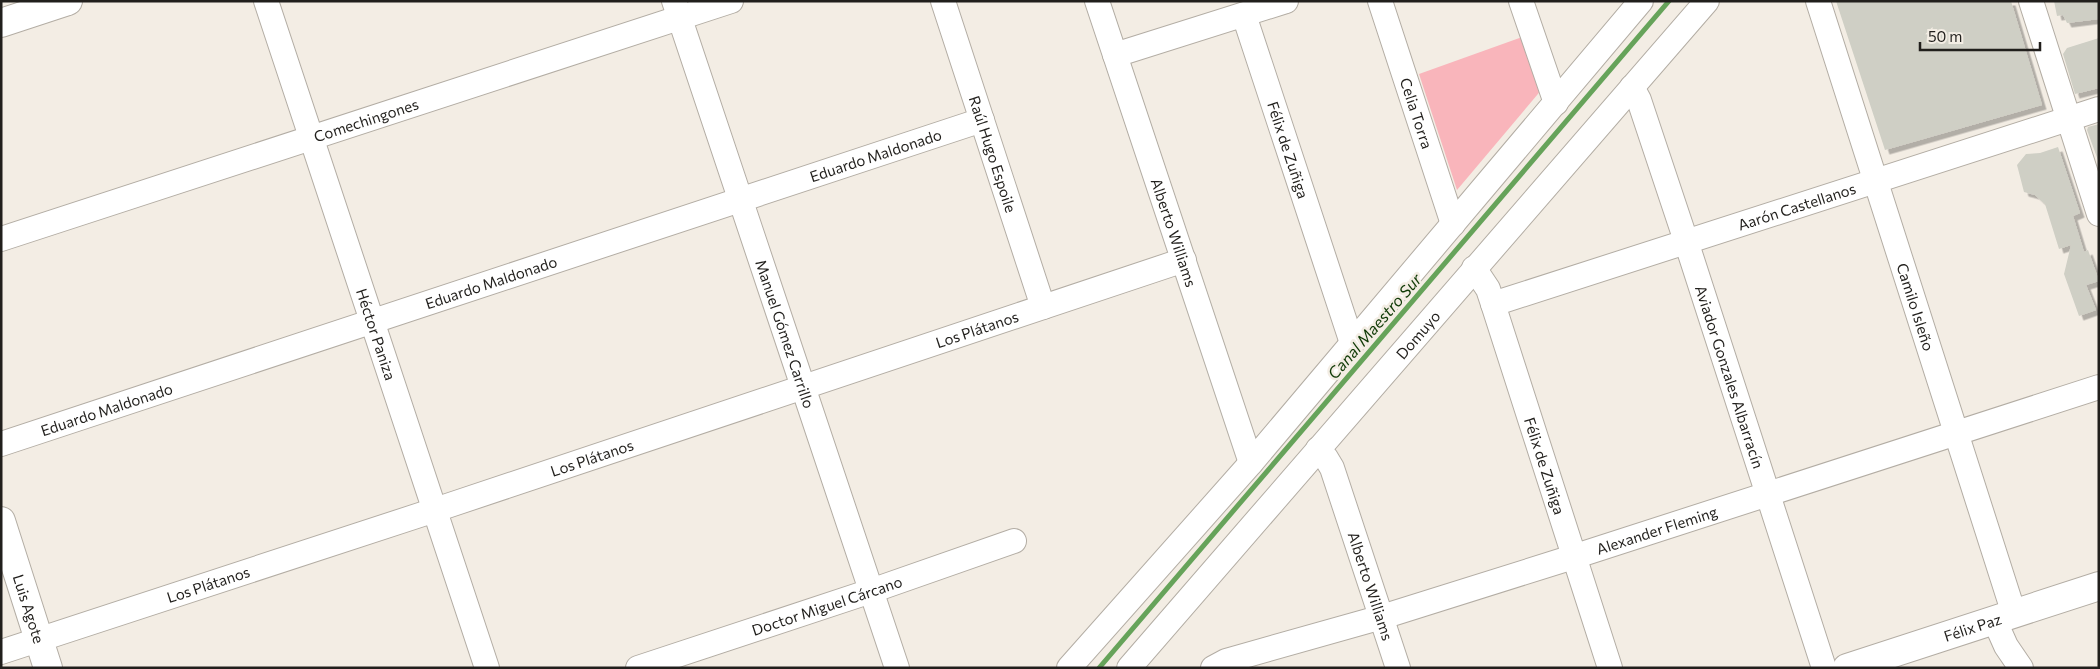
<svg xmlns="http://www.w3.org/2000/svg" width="2100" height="669" font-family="Commissioner,sans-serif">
<defs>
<filter id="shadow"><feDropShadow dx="4.5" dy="4.5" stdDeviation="0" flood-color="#0004"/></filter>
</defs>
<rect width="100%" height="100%" fill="#f3ede4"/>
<!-- green -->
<path fill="#f9b5bb" d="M1525 36 1543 88 1457 190 1419 74Z"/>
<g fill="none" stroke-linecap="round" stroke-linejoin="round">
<!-- stream -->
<path stroke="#66a35a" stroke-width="5" d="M1099 668 1669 1"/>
</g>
<!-- building -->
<path fill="#cfcfc5" filter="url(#shadow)" d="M1836 1H2011L2042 105 1885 150Z
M2054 1H2099V19L2067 23 2063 15 2057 16Z
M2099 38V88L2075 94 2063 54 2067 48Z
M2099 124V163L2087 130 2088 127Z
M2058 147 2080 213 2073 216 2084 252 2088 250 2099 281 2086 285 2096 310 2079 316 2064 274 2071 245 2059 249 2045 204 2035 195 2024 192 2017 165 2026 154 2040 153Z"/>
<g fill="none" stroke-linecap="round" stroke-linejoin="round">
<defs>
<g id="minor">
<path id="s1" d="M266 1 487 668"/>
<path id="s2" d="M674 1 897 668"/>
<path id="s3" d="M943 1 1043 307"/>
<path id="s4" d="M1097 1 1251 463"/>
<path id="s5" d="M1380 1 1453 224"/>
<path d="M1521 1 1556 103"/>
<path id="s6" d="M1818 1 2014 614"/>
<path d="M2031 1 2099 214"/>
<path id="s7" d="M1244 15 1352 343"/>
<path d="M1115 55 1286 1"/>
<path id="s8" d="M1632 87 1639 100 1686 241 1824 668"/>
<path id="s9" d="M1 239 731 1"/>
<path id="s10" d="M1474 268 1488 289 1493 304 1610 668"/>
<path id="s11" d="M1493 304 2099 109"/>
<path id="s12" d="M1 444 982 120"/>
<path id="s13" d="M1318 449 1326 458 1332 468 1398 668"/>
<path d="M1994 619 2006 646 2021 668"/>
<path id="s14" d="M1 652 435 510 1184 260"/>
<path id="s15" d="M638 668 871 591 1014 541"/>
<path d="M1069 668 1251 463 1641 1"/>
<path id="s16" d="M1129 668 1707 1"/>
<path id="s17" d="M1213 668 1226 661 1382 617 1573 557 2099 387"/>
</g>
<g id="major">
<path d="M1 23 68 1"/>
<path id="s18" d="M1 521 48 668"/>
<path id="s19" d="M1847 668 2099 586"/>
</g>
</defs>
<!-- minor casing -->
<use href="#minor" stroke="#b3ada4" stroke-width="26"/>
<!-- major casing -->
<use href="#major" stroke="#b3ada4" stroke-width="30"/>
<!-- minor -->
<use href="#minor" stroke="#fff" stroke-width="24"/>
<!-- major -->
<use href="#major" stroke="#fff" stroke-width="28"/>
</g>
<g text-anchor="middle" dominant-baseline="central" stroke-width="5" stroke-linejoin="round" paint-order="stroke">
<!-- street labels -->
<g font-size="15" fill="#211f1c" stroke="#f3ede4">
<text stroke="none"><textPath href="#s5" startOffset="118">Celia Torra</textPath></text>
<text stroke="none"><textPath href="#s9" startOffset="384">Comechingones</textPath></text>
<text stroke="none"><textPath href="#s7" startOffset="142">Félix de Zuñiga</textPath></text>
<text stroke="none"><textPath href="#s3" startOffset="161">Raúl Hugo Espoile</textPath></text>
<text stroke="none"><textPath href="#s12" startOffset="921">Eduardo Maldonado</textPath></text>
<text stroke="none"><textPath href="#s11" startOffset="319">Aarón Castellanos</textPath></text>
<text stroke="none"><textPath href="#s4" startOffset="244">Alberto Williams</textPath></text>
<text stroke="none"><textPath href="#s12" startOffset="516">Eduardo Maldonado</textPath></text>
<text stroke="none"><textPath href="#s6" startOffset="321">Camilo Isleño</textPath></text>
<text stroke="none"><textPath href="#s14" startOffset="1028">Los Plátanos</textPath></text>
<text stroke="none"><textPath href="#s1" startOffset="351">Héctor Paniza</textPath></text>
<text stroke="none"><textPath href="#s2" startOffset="351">Manuel Gómez Carrillo</textPath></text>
<text stroke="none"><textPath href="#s16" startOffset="441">Domuyo</textPath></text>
<text stroke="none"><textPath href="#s8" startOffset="306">Aviador Gonzales Albarracín</textPath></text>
<text stroke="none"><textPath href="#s12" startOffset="111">Eduardo Maldonado</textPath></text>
<text stroke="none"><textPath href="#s14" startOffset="622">Los Plátanos</textPath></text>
<text stroke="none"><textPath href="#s10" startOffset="211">Félix de Zuñiga</textPath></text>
<text stroke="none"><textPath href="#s17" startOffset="465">Alexander Fleming</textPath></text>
<text stroke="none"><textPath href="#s14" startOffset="218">Los Plátanos</textPath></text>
<text stroke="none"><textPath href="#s13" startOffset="148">Alberto Williams</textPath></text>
<text stroke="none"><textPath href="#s15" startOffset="199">Doctor Miguel Cárcano</textPath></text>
<text stroke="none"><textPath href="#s18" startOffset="92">Luis Agote</textPath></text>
<text stroke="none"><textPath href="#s19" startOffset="132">Félix Paz</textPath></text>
</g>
<!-- water labels -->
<g font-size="16" font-style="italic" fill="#0f3a06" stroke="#f3ede4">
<text transform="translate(1374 326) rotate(-49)">Canal Maestro Sur</text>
</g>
</g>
<!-- border -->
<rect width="2100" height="669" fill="none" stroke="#211f1c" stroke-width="5"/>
<!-- scale -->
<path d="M1920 42v8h120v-8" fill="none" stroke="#211f1c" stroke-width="2.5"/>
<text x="1928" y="42" font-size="15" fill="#211f1c" stroke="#f3ede4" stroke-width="4" paint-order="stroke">50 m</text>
</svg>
